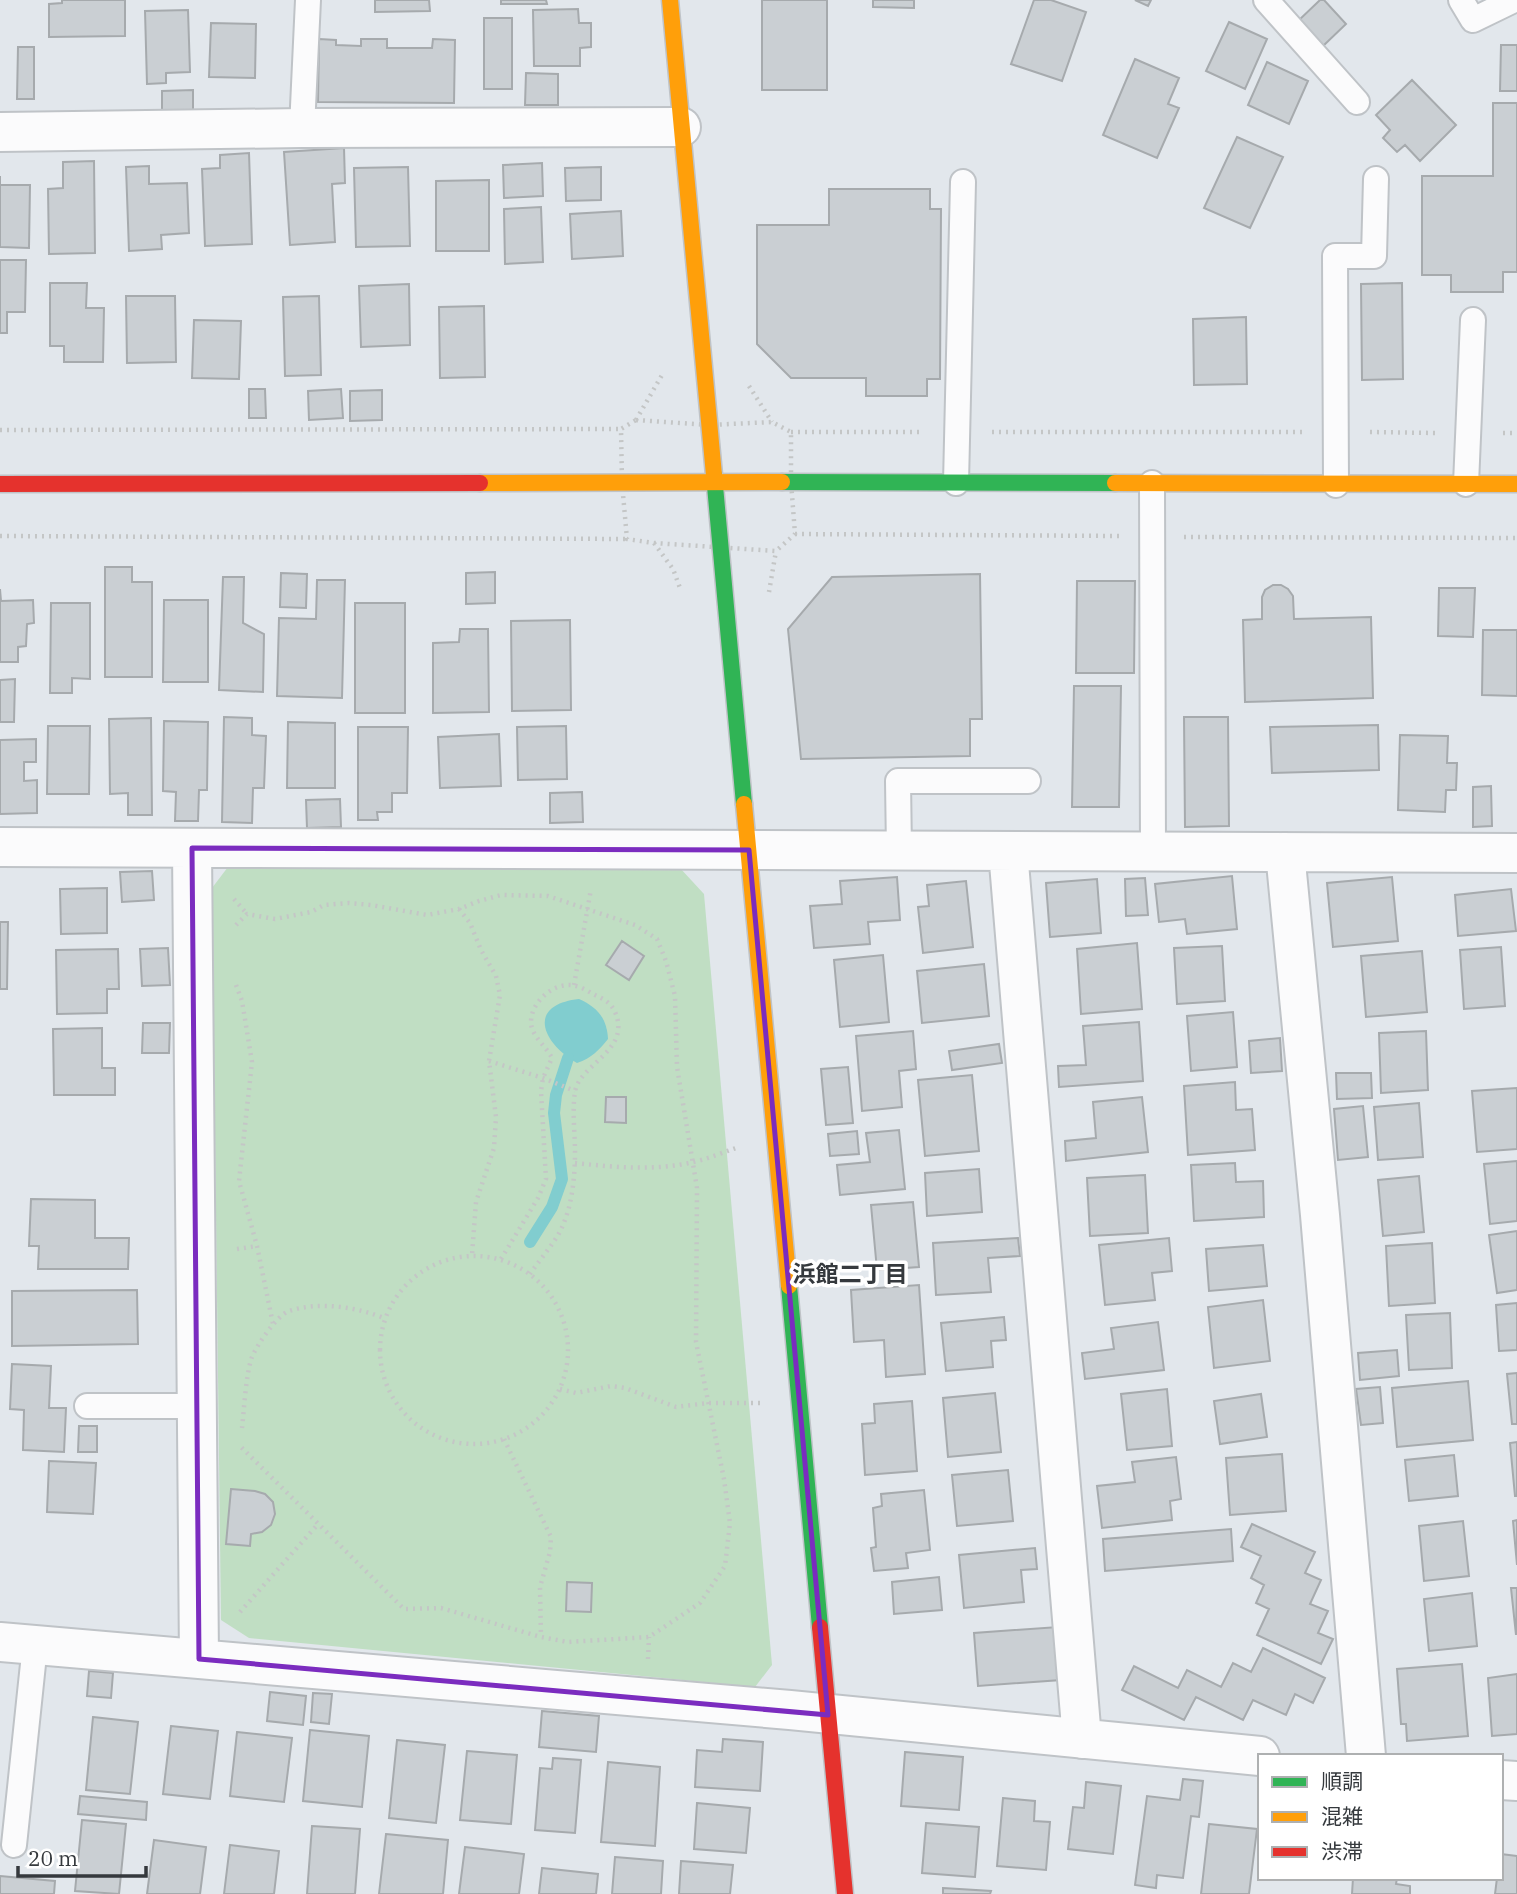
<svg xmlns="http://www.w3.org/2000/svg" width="1517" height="1894" font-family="'IBM Plex Serif','Noto Sans JP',serif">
<rect width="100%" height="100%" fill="#e2e7ec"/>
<!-- green -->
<path fill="#c0dec3" d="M231 863 680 868 704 894 772 1665 755 1687 249 1638 221 1620 212 888Z"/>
<!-- water -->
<path fill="#81cdcf" d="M579 999C597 1007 607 1018 608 1039 599 1050 592 1058 577 1063 543 1044 525 1005 579 999Z"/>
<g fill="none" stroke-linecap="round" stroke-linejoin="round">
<!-- stream -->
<path stroke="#81cdcf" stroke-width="12" d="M530 1242 552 1207 562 1179 554 1113 556 1095 568 1058"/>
</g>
<!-- building -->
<path fill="#cacfd3" stroke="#a6aaad" stroke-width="2" d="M62 0H125V36L49 37V4L62 3Z
M375 0H429L430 11 375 12Z
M501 0H546L547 4H501Z
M762 0H827V90H762Z
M873 0H914V8L873 7Z
M1034 0H1051L1086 12 1062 81 1011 64Z
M1135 0H1151L1148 6Z
M1320 0H1324L1346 24 1322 47 1298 21Z
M578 9 579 23H591V47L580 48V66H534L533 10Z
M188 10 190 72 166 73V83L147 84 145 11Z
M484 18H512V89H484Z
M1229 22 1267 39 1245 89 1206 71Z
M211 23 256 24 255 78 209 77Z
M319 39 336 40V45L361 46V39H387V48H432L433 39 455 40 454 103 318 102Z
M1501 45H1517V91H1500Z
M18 47H34V99H17Z
M1135 59 1179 78 1168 104 1179 108 1157 158 1103 135Z
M1267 62 1308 81 1289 124 1248 105Z
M526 73 558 74V105H525Z
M1412 80 1456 125 1420 161 1405 145 1397 152 1383 138 1390 130 1376 115Z
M193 90V118H162V91Z
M1493 103H1517V272H1503V292H1451V275H1422V176H1493Z
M1237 137 1283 157 1250 228 1204 208Z
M344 148 345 183 332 184 335 242 290 245 284 152Z
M249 153 252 244 205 246 202 169 220 168V155Z
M94 161 95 253 49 254 48 189 63 188V162Z
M542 163 543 196 504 198 503 165Z
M149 166V184L187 183 189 233 161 235 162 249 129 251 126 167Z
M408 167 410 246 356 247 354 168Z
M601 167V200L566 201 565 168Z
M0 176V185H30L29 248 0 247Z
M489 180V251H436V181Z
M829 189H930V209H941L940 379H927V396H866V378H791L757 344V225H829Z
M541 207 543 262 505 264 504 209Z
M621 211 623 256 572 259 570 214Z
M0 260H26L25 312H7V333H0Z
M50 283H87L86 308H104L103 362H64V346H50Z
M1402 283 1403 379 1362 380 1361 284Z
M409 284 410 345 361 347 359 286Z
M126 296H175L176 362 127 363Z
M319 296 321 375 285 376 283 297Z
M484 306 485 377 440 378 439 307Z
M1246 317 1247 384 1194 385 1193 319Z
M194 320 241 321 239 379 192 378Z
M249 389H265L266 418H249Z
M341 389 343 418 309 420 308 391Z
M382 390V420L350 421V391Z
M105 567H132V582H152V677H105Z
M495 572V603L466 604V573Z
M281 573 307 574 306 608 280 607Z
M980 574 982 719H970V756L801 759 788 629 832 577Z
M223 577H244L243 623 264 634 263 692 219 690Z
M317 580H345L342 698 277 696 279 618 316 619Z
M1077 581H1135L1134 673H1076Z
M1273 585H1281L1288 589 1293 596 1294 619 1371 617 1373 698 1245 702 1243 620 1262 619V597L1265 590Z
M1439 588H1475L1473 637 1438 636Z
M0 589 1 601 33 600 34 623 27 624 26 646 18 647V662H0Z
M164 600H208V682H163Z
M51 603H90V679L72 678V693H50Z
M355 603H405V713H355Z
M570 620 571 710 512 711 511 621Z
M460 629H488L489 712 433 713V643L459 642Z
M1483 630H1517V696L1482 695Z
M15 679 14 722H0V680Z
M1074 686H1121L1119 807H1072Z
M224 717 252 718V735L266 736 264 788H253L252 823 222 822Z
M1184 717H1228L1229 826 1185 827Z
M151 718 152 815H128V793L110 794 109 719Z
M164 721 208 722 207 790H199L198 821H175L176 792 163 791Z
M288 722 335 723V788H287Z
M1378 725 1379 770 1272 773 1270 727Z
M48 726H90L89 794H47Z
M566 726 567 779 518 780 517 727Z
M358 727H408L407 793H392V812H377L378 820H358Z
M499 734 501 786 440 788 438 737Z
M1400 735 1448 736 1447 763H1457L1456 790H1446L1445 812 1398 810Z
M36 739V762H24V781L37 780V813L0 814V740Z
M1491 786 1492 826 1473 827V787Z
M582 792 583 822 550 823V793Z
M340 799 341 827 307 828 306 800Z
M152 871 154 900 122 902 120 872Z
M1232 876 1237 929 1187 934 1185 919 1159 922 1155 884Z
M897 877 900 920 868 922 870 944 814 948 810 906 842 904 840 881Z
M1392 877 1398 941 1333 947 1327 883Z
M1145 878 1148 915 1126 916 1125 879Z
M1097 879 1101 933 1050 937 1046 883Z
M966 881 973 947 923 953 918 907 929 906 927 885Z
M107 888V933L61 934 60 889Z
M1511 889 1516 931 1458 936 1455 895Z
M0 922H8L7 989H0Z
M622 941 644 956 629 980 606 965Z
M1137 943 1142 1009 1081 1014 1077 949Z
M1222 946 1225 1001 1177 1004 1174 948Z
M1501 947 1505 1006 1464 1009 1460 950Z
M168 948 170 985 142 986 140 949Z
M118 949 119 989H107V1013L57 1014 56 950Z
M1422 951 1427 1012 1366 1017 1361 956Z
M883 955 889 1022 840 1027 834 960Z
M984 964 989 1016 922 1023 917 971Z
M1233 1012 1237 1067 1191 1071 1187 1016Z
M1139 1022 1143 1081 1059 1087 1058 1066 1086 1065 1083 1026Z
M143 1023H170L169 1053H142Z
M102 1028V1068H115V1095H54L53 1029Z
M913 1031 916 1069 899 1071 902 1107 862 1111 856 1036Z
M1426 1031 1428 1090 1381 1093 1379 1033Z
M1280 1038 1282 1071 1251 1073 1249 1041Z
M999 1044 1002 1063 952 1070 949 1051Z
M848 1067 853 1123 826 1125 821 1069Z
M1336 1073H1371L1372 1098 1337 1099Z
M972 1075 979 1151 925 1156 918 1080Z
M1235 1082 1236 1110 1252 1109 1255 1150 1188 1155 1184 1086Z
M1517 1088V1149L1477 1152 1472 1091Z
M606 1097H626V1123L605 1122Z
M1142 1097 1148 1152 1066 1161 1065 1141 1096 1138 1093 1102Z
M1419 1103 1423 1157 1378 1160 1374 1107Z
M1363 1106 1368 1157 1338 1160 1334 1109Z
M899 1130 905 1189 840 1195 837 1165 870 1162 866 1133Z
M857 1131 859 1154 830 1156 828 1134Z
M1517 1161V1221L1490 1224 1484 1164Z
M1235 1163 1236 1182 1263 1181 1264 1217 1194 1221 1191 1165Z
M979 1169 982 1212 927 1216 925 1173Z
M1145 1175 1148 1233 1090 1236 1087 1178Z
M1419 1176 1424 1232 1383 1236 1378 1180Z
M31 1199 95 1200V1238H129L128 1269H38L39 1246H29Z
M913 1202 919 1267 877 1270 871 1205Z
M1517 1231V1290L1497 1293 1489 1235Z
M1018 1238 1020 1256 988 1258 991 1292 936 1295 933 1243Z
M1169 1238 1172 1271 1152 1273 1155 1300 1105 1305 1099 1245Z
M1432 1243 1435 1303 1389 1306 1386 1246Z
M1263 1245 1267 1286 1209 1291 1206 1249Z
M919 1285 925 1374 886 1377 884 1340 854 1342 851 1290Z
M137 1290 138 1344 12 1346V1291Z
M1263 1300 1270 1361 1214 1368 1208 1307Z
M1517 1303V1350L1499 1351 1496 1305Z
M1450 1313 1452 1368 1409 1370 1406 1315Z
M1004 1317 1006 1340 991 1341 993 1367 946 1371 941 1323Z
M1158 1322 1164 1370 1085 1379 1082 1353 1114 1349 1111 1328Z
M1397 1350 1399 1376 1360 1380 1358 1353Z
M12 1364 51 1366 49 1408H66L64 1452 23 1450 24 1410 10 1409Z
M1517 1373V1424H1512L1507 1374Z
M1468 1381 1473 1440 1397 1447 1392 1388Z
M1380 1387 1383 1423 1361 1425 1356 1389Z
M1167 1389 1172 1446 1127 1450 1121 1394Z
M995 1393 1001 1452 948 1457 943 1398Z
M1261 1394 1267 1437 1220 1444 1214 1401Z
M912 1401 917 1471 865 1475 862 1424 875 1423 874 1404Z
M79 1426H97V1452H78Z
M1517 1442V1496H1515L1510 1443Z
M1282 1454 1286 1511 1230 1515 1226 1458Z
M1454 1455 1458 1496 1409 1501 1405 1460Z
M1176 1457 1181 1499 1170 1501 1172 1520 1102 1528 1097 1486 1135 1482 1132 1462Z
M49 1461 96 1463 93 1514 47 1512Z
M1008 1470 1013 1521 957 1526 952 1475Z
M231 1489 255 1491 265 1494 273 1502 275 1514 271 1525 262 1532 251 1534 250 1546 226 1544Z
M924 1490 930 1550 906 1553 908 1568 874 1571 871 1548 876 1547 873 1508 882 1506 881 1494Z
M1517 1520V1565L1513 1521Z
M1463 1521 1469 1576 1424 1581 1419 1526Z
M1252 1524 1315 1552 1305 1573 1321 1580 1310 1604 1328 1611 1318 1633 1333 1639 1321 1664 1257 1635 1269 1609 1256 1603 1264 1585 1251 1578 1261 1556 1241 1547Z
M1231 1529 1233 1561 1105 1571 1103 1539Z
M1035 1548 1037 1569 1021 1570 1024 1602 964 1608 959 1555Z
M939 1577 942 1610 894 1614 892 1582Z
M567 1582 592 1583 591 1612 566 1611Z
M1511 1588H1517L1516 1635Z
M1472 1593 1477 1646 1429 1651 1424 1599Z
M1058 1627 1061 1680 978 1686 974 1633Z
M1263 1648 1325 1678 1313 1703 1295 1694 1286 1715 1253 1700 1243 1720 1196 1697 1184 1720 1122 1690 1134 1666 1178 1688 1187 1670 1221 1687 1233 1663 1251 1672Z
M1462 1664 1468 1736 1407 1741 1406 1724H1401L1397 1669Z
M89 1671 113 1673 111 1698 87 1696Z
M1517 1674V1734L1492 1736 1488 1678Z
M270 1692 306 1696 303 1725 267 1721Z
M313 1693 332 1694 329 1724 311 1722Z
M542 1711 599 1716 596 1752 539 1747Z
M93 1717 138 1722 130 1794 86 1790Z
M171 1726 218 1731 210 1799 163 1794Z
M310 1730 369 1736 362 1807 303 1801Z
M237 1732 292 1738 284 1802 230 1796Z
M723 1739 763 1742 760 1791 695 1787 697 1750 722 1752Z
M397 1740 445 1745 436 1823 389 1818Z
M467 1751 517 1755 511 1824 460 1820Z
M905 1752 963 1757 959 1810 901 1806Z
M553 1758 581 1760 575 1833 535 1830 540 1768 552 1769Z
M608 1762 660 1767 655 1846 601 1842Z
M1183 1779 1203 1781 1199 1817 1191 1816 1183 1878 1157 1875 1156 1888 1135 1885 1147 1796 1180 1800Z
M1086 1782 1121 1786 1113 1854 1068 1849 1073 1807 1084 1808Z
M80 1796 147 1802 146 1820 78 1814Z
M1003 1798 1035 1801 1034 1821 1050 1822 1046 1870 997 1866Z
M697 1803 750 1808 746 1853 694 1849Z
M82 1820 126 1824 119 1894 75 1891Z
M926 1823 979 1827 975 1877 922 1873Z
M1209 1824 1257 1829 1249 1894H1201Z
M312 1826 360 1829 355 1894H307Z
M386 1834 448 1840 443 1894H379Z
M154 1840 206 1847 200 1894H147Z
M230 1845 279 1851 274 1894H224Z
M465 1847 524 1854 519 1894H459Z
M1501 1854 1517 1856V1894H1495L1497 1878H1501Z
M615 1857 663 1861 661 1894H612Z
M681 1861 733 1865 730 1894H679Z
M542 1868 598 1874 596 1894H539Z
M0 1876 55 1881 54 1894H0Z
M1353 1878H1397L1396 1884 1410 1886V1894H1352Z
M943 1888 991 1891 990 1894H943Z"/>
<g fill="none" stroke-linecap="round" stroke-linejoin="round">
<defs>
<path id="lane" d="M1266 0 1357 102
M1461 0 1473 20 1514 0
M302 128 308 0
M956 483 963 182
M1152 483 1153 852
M1466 484 1473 320
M1336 485 1335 256H1374L1376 179
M899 851 898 781H1028
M87 1406H196
M14 1845 35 1645"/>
<path id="street" d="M0 132 302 128 681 127
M0 847 1517 853
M192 848 199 1659
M1008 851 1082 1739
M1285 852 1320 1215 1366 1756
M0 1642 790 1710 1260 1756
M1501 1780 1517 1781"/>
<path id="fast" d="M714 475 744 804
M782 482 1115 483
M789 1286 820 1627"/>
<path id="slow" d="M670 0 714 475
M480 483 782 482
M1115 483 1517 484
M744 804 789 1286"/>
<path id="jam" d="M0 484 480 483
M820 1627 845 1894"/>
</defs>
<!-- lane casing -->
<use href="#lane" stroke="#bfc3c7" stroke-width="28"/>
<!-- street casing -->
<use href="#street" stroke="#bfc3c7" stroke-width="42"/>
<!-- fast casing -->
<use href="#fast" stroke="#bfc3c7" stroke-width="19"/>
<!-- slow casing -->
<use href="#slow" stroke="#bfc3c7" stroke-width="19"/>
<!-- jam casing -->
<use href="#jam" stroke="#bfc3c7" stroke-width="19"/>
<!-- path -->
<path stroke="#c4c6c6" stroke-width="4.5" stroke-dasharray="2 5" stroke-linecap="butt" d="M749 386 772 422
M636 420 709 425 772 422 791 432V482L795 534 776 551 654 543 627 539 622 483 621 429Z
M636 420 662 375
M0 430 621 429
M791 432H924
M992 432H1302
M1370 432 1435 433
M1503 433H1517
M795 534 1119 536
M0 536 627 539
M1184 537 1517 538
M654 543 673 569 680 588
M769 592 776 551
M234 899 247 914
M459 909 470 923 481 950 496 976 500 995 489 1061 496 1117 494 1148 476 1202 472 1255
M236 925 247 914 275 919 311 912 324 905 349 903 371 905 427 915 459 909 479 901 501 895 548 896 635 925 657 939 666 961 675 996 677 1067 697 1188 696 1342 724 1479 730 1523 725 1566 700 1603 649 1637 568 1642 541 1637 441 1608 404 1609 240 1446
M236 985 242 1001 252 1062 239 1181 257 1246 273 1324
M574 985 591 889
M489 1061 543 1078 575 1091
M575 1163C614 1167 651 1171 689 1163 705 1160 721 1153 736 1148
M237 1249 257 1246
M380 1350a94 94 0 1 1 188 0a94 94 0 1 1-188 0Z
M501 1259 538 1198 546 1179 541 1091 543 1078 552 1058C546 1046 531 1036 531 1022 531 1001 556 980 576 986 582 987 589 992 595 995 604 999 611 1003 615 1012 632 1051 579 1064 575 1092 572 1111 575 1133 575 1151 575 1178 572 1211 558 1235 550 1248 539 1261 530 1274
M560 1389 576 1393 611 1386 625 1388 676 1407 708 1403H760
M242 1428C244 1410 246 1373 252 1357 257 1345 277 1315 289 1311 319 1301 358 1307 386 1319
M504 1439 551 1537 550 1552 540 1587 541 1637
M240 1612 318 1524
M648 1659 649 1637"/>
<!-- lane -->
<use href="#lane" stroke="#fbfbfc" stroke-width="24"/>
<!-- street -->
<use href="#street" stroke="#fbfbfc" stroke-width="38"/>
<!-- fast -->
<use href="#fast" stroke="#30b455" stroke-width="16"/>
<!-- slow -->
<use href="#slow" stroke="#ff9f0a" stroke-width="16"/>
<!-- jam -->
<use href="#jam" stroke="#e5322d" stroke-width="16"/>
</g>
<!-- marked area -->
<path fill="none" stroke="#7b2cbf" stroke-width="5" stroke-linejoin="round" d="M192 848 749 850 828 1715 199 1659Z"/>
<g text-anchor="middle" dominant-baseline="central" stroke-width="7" stroke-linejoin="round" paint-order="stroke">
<!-- neighbourhood labels -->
<g font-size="23" font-weight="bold" fill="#35393d" stroke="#fff">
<text x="850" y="1273">浜館二丁目</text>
</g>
</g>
<!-- legend -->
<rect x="1258" y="1754" width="245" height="126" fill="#ffffff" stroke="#aeb0b1" stroke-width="2"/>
<rect x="1272" y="1777" width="35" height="10" fill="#30b455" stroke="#aeb0b1" stroke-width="2"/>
<text x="1321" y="1789" font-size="21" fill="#35393d">順調</text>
<rect x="1272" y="1812" width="35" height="10" fill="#ff9f0a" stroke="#aeb0b1" stroke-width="2"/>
<text x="1321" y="1824" font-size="21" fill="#35393d">混雑</text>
<rect x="1272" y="1847" width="35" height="10" fill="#e5322d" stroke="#aeb0b1" stroke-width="2"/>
<text x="1321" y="1859" font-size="21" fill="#35393d">渋滞</text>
<!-- scale -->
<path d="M18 1866v10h128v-10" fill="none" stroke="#35393d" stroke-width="3.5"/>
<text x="28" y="1866" font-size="21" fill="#35393d" stroke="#ffffff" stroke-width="5" paint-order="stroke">20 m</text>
</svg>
